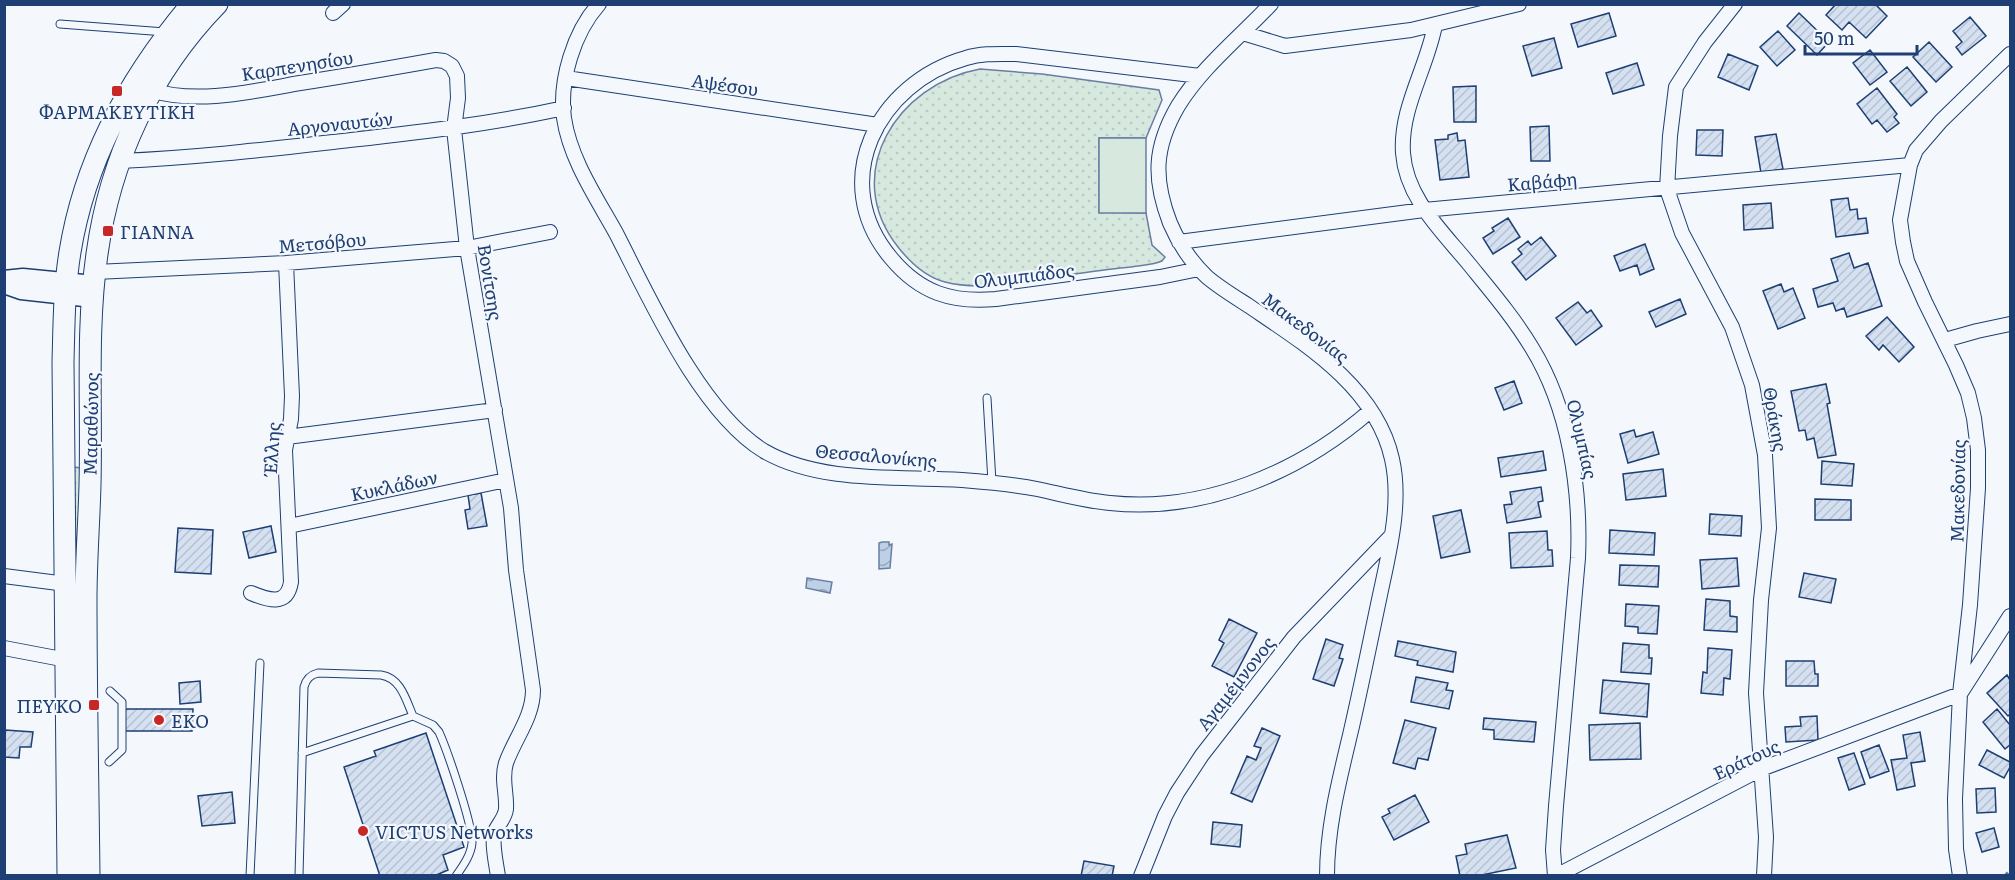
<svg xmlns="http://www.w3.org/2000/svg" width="2015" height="880" font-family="Literata,serif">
<defs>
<pattern id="grass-dots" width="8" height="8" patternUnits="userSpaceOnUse" patternTransform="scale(1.5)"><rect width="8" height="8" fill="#d7e8df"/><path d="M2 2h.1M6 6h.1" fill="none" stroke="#b8c8c3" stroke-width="1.8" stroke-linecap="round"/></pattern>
<pattern id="water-waves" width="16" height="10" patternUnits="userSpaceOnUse" patternTransform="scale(1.5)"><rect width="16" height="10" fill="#bed0e5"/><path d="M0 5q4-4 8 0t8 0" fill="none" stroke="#9aaabe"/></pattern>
<pattern id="building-hatch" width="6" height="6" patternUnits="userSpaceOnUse" patternTransform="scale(1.5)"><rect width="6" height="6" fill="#d5e0f0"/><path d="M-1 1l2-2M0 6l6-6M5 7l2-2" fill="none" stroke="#b6c1d1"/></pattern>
</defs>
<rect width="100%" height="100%" fill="#f4f7fb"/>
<!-- grass -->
<path fill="url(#grass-dots)" stroke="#687fa3" stroke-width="1.5" d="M980 69 1042 74 1159 90 1162 100 1146 138H1099V212L1146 213 1152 245 1165 257 1162 261C1153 265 1141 265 1131 267 1110 269 1089 272 1067 275 1028 280 984 292 945 282 926 277 909 261 898 247 840 174 897 84 980 69Z
M72 467 82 468 81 541H73Z"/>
<!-- pitch -->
<path fill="#d7e8df" stroke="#687fa3" stroke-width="1.5" d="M1099 138H1146V213H1099Z"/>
<!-- water -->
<path fill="url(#water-waves)" stroke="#687fa3" stroke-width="1.5" d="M882 542H889V545L892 544 890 568 879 569V543Z
M807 578 832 582 830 593 806 588Z"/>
<!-- building -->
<path fill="url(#building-hatch)" stroke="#1d3f73" stroke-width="1.5" d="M1836 4H1875L1887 16 1866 38 1849 22 1842 30 1826 15Z
M1609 13 1616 36 1578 47 1571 24Z
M1799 13 1829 42 1817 55 1787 26Z
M1970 17 1986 36 1962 55 1956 47 1962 42 1953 31Z
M1778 31 1795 50 1777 66 1760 47Z
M1554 38 1562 68 1532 76 1523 46Z
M1929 42 1952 67 1936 82 1913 57Z
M1870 50 1887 72 1870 85 1853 63Z
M1728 54 1758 66 1749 90 1718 77Z
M1637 63 1644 85 1613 94 1606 73Z
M1907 67 1927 92 1911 106 1890 81Z
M1476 86V122H1454L1453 87Z
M1877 88 1897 114 1894 117 1899 123 1887 132 1877 120 1872 124 1857 104Z
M1549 126 1550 161H1531L1530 127Z
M1697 130H1723L1722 156 1696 155Z
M1457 133 1458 141 1465 140 1469 177 1440 180 1435 140 1448 139V135Z
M1776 134 1783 169 1761 173 1755 137Z
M1848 198 1850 210 1857 209 1858 219 1866 218 1868 233 1836 237 1831 200Z
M1771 203 1773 228 1744 230 1743 205Z
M1508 218 1520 237 1493 254 1483 238 1494 231 1492 228Z
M1541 237 1556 256 1526 280 1512 262 1522 254 1518 249 1528 241 1531 245Z
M1645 244 1654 269 1640 275 1637 265 1620 271 1614 256Z
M1849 253 1854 268 1868 263 1882 306 1847 317 1844 308 1836 311 1833 303 1818 307 1813 289 1838 281 1831 259Z
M1781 284 1784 292 1793 288 1805 318 1778 329 1763 291Z
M1680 299 1686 314 1656 327 1649 312Z
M1578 302 1587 313 1591 310 1602 326 1576 345 1556 318Z
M1887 317 1914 347 1899 362 1883 345 1879 350 1866 336Z
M1514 381 1522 403 1504 410 1495 388Z
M1826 384 1830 403 1827 404 1836 455 1818 458 1814 438 1807 440 1805 430 1799 431 1791 391Z
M1634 430 1636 437 1653 432 1659 454 1628 463 1620 434Z
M1543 451 1546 470 1501 477 1498 458Z
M1822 461 1854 464 1852 486 1821 484Z
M1663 469 1666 496 1626 500 1623 474Z
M1541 487 1543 501 1538 502 1541 517 1507 523 1504 505 1512 504 1510 492Z
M481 493 487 526 468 529 465 510 470 509 468 495Z
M1815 499 1851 500V520H1815Z
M1461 510 1470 552 1441 558 1433 516Z
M1710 514 1742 516 1741 536 1709 534Z
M271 526 276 552 249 558 243 532Z
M178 528 213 530 211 574 175 572Z
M1610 530 1655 533 1654 555 1609 553Z
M1547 531 1548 550H1552L1553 566 1511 568 1509 533Z
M1737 558 1739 586 1702 589 1700 560Z
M1620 565 1659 566 1658 587 1619 585Z
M1804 573 1836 579 1831 603 1799 597Z
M1706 599 1730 601V616L1737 617V632L1704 630Z
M1626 604 1659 606 1657 634 1638 633V627L1625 626Z
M1229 619 1257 633 1234 677 1212 666 1224 643 1219 640Z
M1326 639 1343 645 1339 658 1343 659 1334 686 1313 679Z
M1398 641 1456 652 1453 672 1417 665 1418 661 1395 656Z
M1623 643 1649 645V658H1652L1651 674 1621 672Z
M1708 648 1732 650 1730 679 1724 678 1723 695 1701 693 1703 672 1707 673Z
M1786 661H1814L1815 674H1818V686H1786Z
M2007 675 2010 680V714L2008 716 1987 693Z
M1416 677 1448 683 1446 690 1453 691 1449 709 1411 702Z
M1603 680 1649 684 1647 717 1600 713Z
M200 681 201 702 180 704 179 683Z
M125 709H193L192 731H125Z
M1997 709 2010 725V745L2005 749 1983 722Z
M1817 716 1818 740 1786 742 1785 727 1801 726 1800 717Z
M1484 718 1536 722 1534 742 1494 739V730L1483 729Z
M1405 720 1436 728 1428 760 1418 758 1415 769 1393 763Z
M1640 723 1641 759 1590 760 1589 725Z
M1262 728 1280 736 1252 802 1231 793 1247 756 1256 760 1261 748 1254 746Z
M5 730 33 732 31 747H20L19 758 4 757Z
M1920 732 1925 761 1911 763 1915 786 1897 790 1891 760 1907 758 1903 735Z
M426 733 464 847 443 855 448 870 434 876H380L344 767 376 756 374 751Z
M1879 745 1889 771 1870 778 1861 752Z
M1987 750 2010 762V767L2004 778 1979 765Z
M1854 753 1865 784 1849 790 1838 758Z
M1995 788 1996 812 1977 813 1976 789Z
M232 792 235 823 202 826 198 796Z
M1415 795 1429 822 1394 840 1382 817 1390 813 1388 809Z
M1213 822 1242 825 1240 847 1211 844Z
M1994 828 1999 847 1982 852 1976 833Z
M1507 835 1516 868 1477 876H1460L1456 856 1467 854 1465 844Z
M1084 861 1114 866 1112 876H1081Z"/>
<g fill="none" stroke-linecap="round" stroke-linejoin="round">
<defs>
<path id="service" d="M60 24 165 32
M987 398 992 482
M413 716 433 725 439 732C447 750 473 825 472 843 471 855 463 866 456 876
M109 762 122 750V702L110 691
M250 876 260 663
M299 876 304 687C306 679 310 675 318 673L381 675C401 678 406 700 413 716L302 753"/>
<path id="minor" d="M599 4C574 32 559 80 564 118 570 159 596 197 616 233 650 299 700 412 764 451 821 484 899 476 962 480 987 482 1012 484 1037 489 1061 494 1086 501 1110 503 1205 513 1300 472 1370 411
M1271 4C1240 37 1202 67 1178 106 1154 147 1153 179 1170 223 1179 244 1190 261 1207 277 1220 288 1235 297 1249 306 1305 344 1376 387 1392 459 1402 503 1389 552 1380 595 1370 642 1361 688 1350 735 1339 781 1327 828 1327 876
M1735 4 1705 42 1676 87 1670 136 1667 189 1682 233 1732 327 1752 385 1765 455 1769 528 1761 600 1756 693 1766 837 1764 876
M333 13 343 4
M1435 25C1427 68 1400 108 1403 153 1406 198 1442 231 1469 264 1491 291 1514 318 1532 348 1569 408 1581 489 1578 558L1556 806 1553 850 1555 876
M1243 33 1285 46 1411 30 1519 4
M566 78 878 125
M151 90C197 105 254 91 300 83 346 76 391 68 436 60L444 61 452 66 457 76 458 98 454 129 467 248 511 508 516 570 533 690C533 717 515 738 506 763 501 779 507 793 506 809 505 819 497 825 494 834 492 846 496 863 498 876
M119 161C191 158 262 150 333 142 411 133 487 125 564 108
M1179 242 1424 210 1910 165
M1199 269 1160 277 996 299C952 303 920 293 891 258 827 182 877 83 966 58 982 53 999 54 1016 54L1200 76
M95 272 286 263 467 248 550 232
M1945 340 1977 331 2010 324
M287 437 495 410
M289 526 506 480
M4 576 66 584
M251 593C268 600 287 607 291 582L285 450 291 419 292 396 286 263
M4 648 67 660
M1141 876 1165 816 1177 793 1202 755 1294 637 1391 536
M1556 876 1761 769 1960 694 2010 616
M1960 876 1956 849 1955 799 1960 694 1970 605 1978 488V450L1974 418 1968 393 1956 365 1925 302 1907 261 1903 242 1900 220 1910 165 1916 150 1941 121 2010 54"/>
<path id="tertiary" d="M4 279 23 277 94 284
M4 285 21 291 93 299"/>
<path id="primary" d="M68 876 63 362C64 326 64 288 70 252 85 159 131 76 192 4
M89 876C88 783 86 691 86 599 86 561 89 523 90 485 92 408 86 330 97 254 110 160 150 73 217 4"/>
</defs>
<!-- service casing -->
<use href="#service" stroke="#1d3f73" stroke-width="9"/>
<!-- minor casing -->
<use href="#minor" stroke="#1d3f73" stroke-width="16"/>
<!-- tertiary casing -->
<use href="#tertiary" stroke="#1d3f73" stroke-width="19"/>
<!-- primary casing -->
<use href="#primary" stroke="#1d3f73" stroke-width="23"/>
<!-- path -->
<path stroke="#5e769c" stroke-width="3" stroke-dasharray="4.5 3" stroke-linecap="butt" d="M2005 876 2010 870"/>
<!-- service -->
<use href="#service" stroke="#f4f7fb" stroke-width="7"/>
<!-- minor -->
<use href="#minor" stroke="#f4f7fb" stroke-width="14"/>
<!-- tertiary -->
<use href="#tertiary" stroke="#f4f7fb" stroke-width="16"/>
<!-- primary -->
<use href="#primary" stroke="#f4f7fb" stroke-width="21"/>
</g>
<!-- markers -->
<g fill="#c62828" stroke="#f4f7fb" stroke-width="2">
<rect x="111" y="85" width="12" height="12" rx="3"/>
<rect x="102" y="225" width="12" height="12" rx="3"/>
<rect x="88" y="699" width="12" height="12" rx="3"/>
<circle cx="159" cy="720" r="6"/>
<circle cx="363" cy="831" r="6"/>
</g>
<g text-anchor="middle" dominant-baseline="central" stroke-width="4.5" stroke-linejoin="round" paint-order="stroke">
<!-- street labels -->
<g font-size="18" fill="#1d3f73" stroke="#f4f7fb">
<text transform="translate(297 65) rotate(-9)">Καρπενησίου</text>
<text transform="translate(725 84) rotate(8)">Αψέσου</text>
<text transform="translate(340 123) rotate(-6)">Αργοναυτών</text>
<text transform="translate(1542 181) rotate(-5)">Καβάφη</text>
<text transform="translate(322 242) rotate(-5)">Μετσόβου</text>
<text transform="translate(1024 275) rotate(-7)">Ολυμπιάδος</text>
<text transform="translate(491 282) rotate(81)">Βονίτσης</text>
<text transform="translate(1306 327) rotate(37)">Μακεδονίας</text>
<text transform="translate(1776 419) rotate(80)">Θράκης</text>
<text transform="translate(90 424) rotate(-89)">Μαραθώνος</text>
<text transform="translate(1583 439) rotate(77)">Ολυμπίας</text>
<text transform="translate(271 448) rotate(-86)">Έλλης</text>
<text transform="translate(876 455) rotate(5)">Θεσσαλονίκης</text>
<text transform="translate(394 485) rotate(-12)">Κυκλάδων</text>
<text transform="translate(1957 491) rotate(-89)">Μακεδονίας</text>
<text transform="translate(1235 683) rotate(-52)">Αγαμέμνονος</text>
<text transform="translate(1746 759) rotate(-25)">Εράτους</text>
</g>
<!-- poi labels -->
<g font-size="18" fill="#1d3f73" stroke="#f4f7fb" text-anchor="start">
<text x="117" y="111" text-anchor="middle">ΦΑΡΜΑΚΕΥΤΙΚΗ</text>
<text x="120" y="231">ΓΙΑΝΝΑ</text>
<text x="82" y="705" text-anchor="end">ΠΕΥΚΟ</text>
<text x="171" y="720">EKO</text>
<text x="375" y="831">VICTUS Networks</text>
</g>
</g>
<!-- border -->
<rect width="2015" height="880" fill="none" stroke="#1d3f73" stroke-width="12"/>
<!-- scale -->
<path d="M1805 45v9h112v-9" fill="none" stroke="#1d3f73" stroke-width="3"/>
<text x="1814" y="45" font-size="18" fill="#1d3f73" stroke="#f4f7fb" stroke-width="4.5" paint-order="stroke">50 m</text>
</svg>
